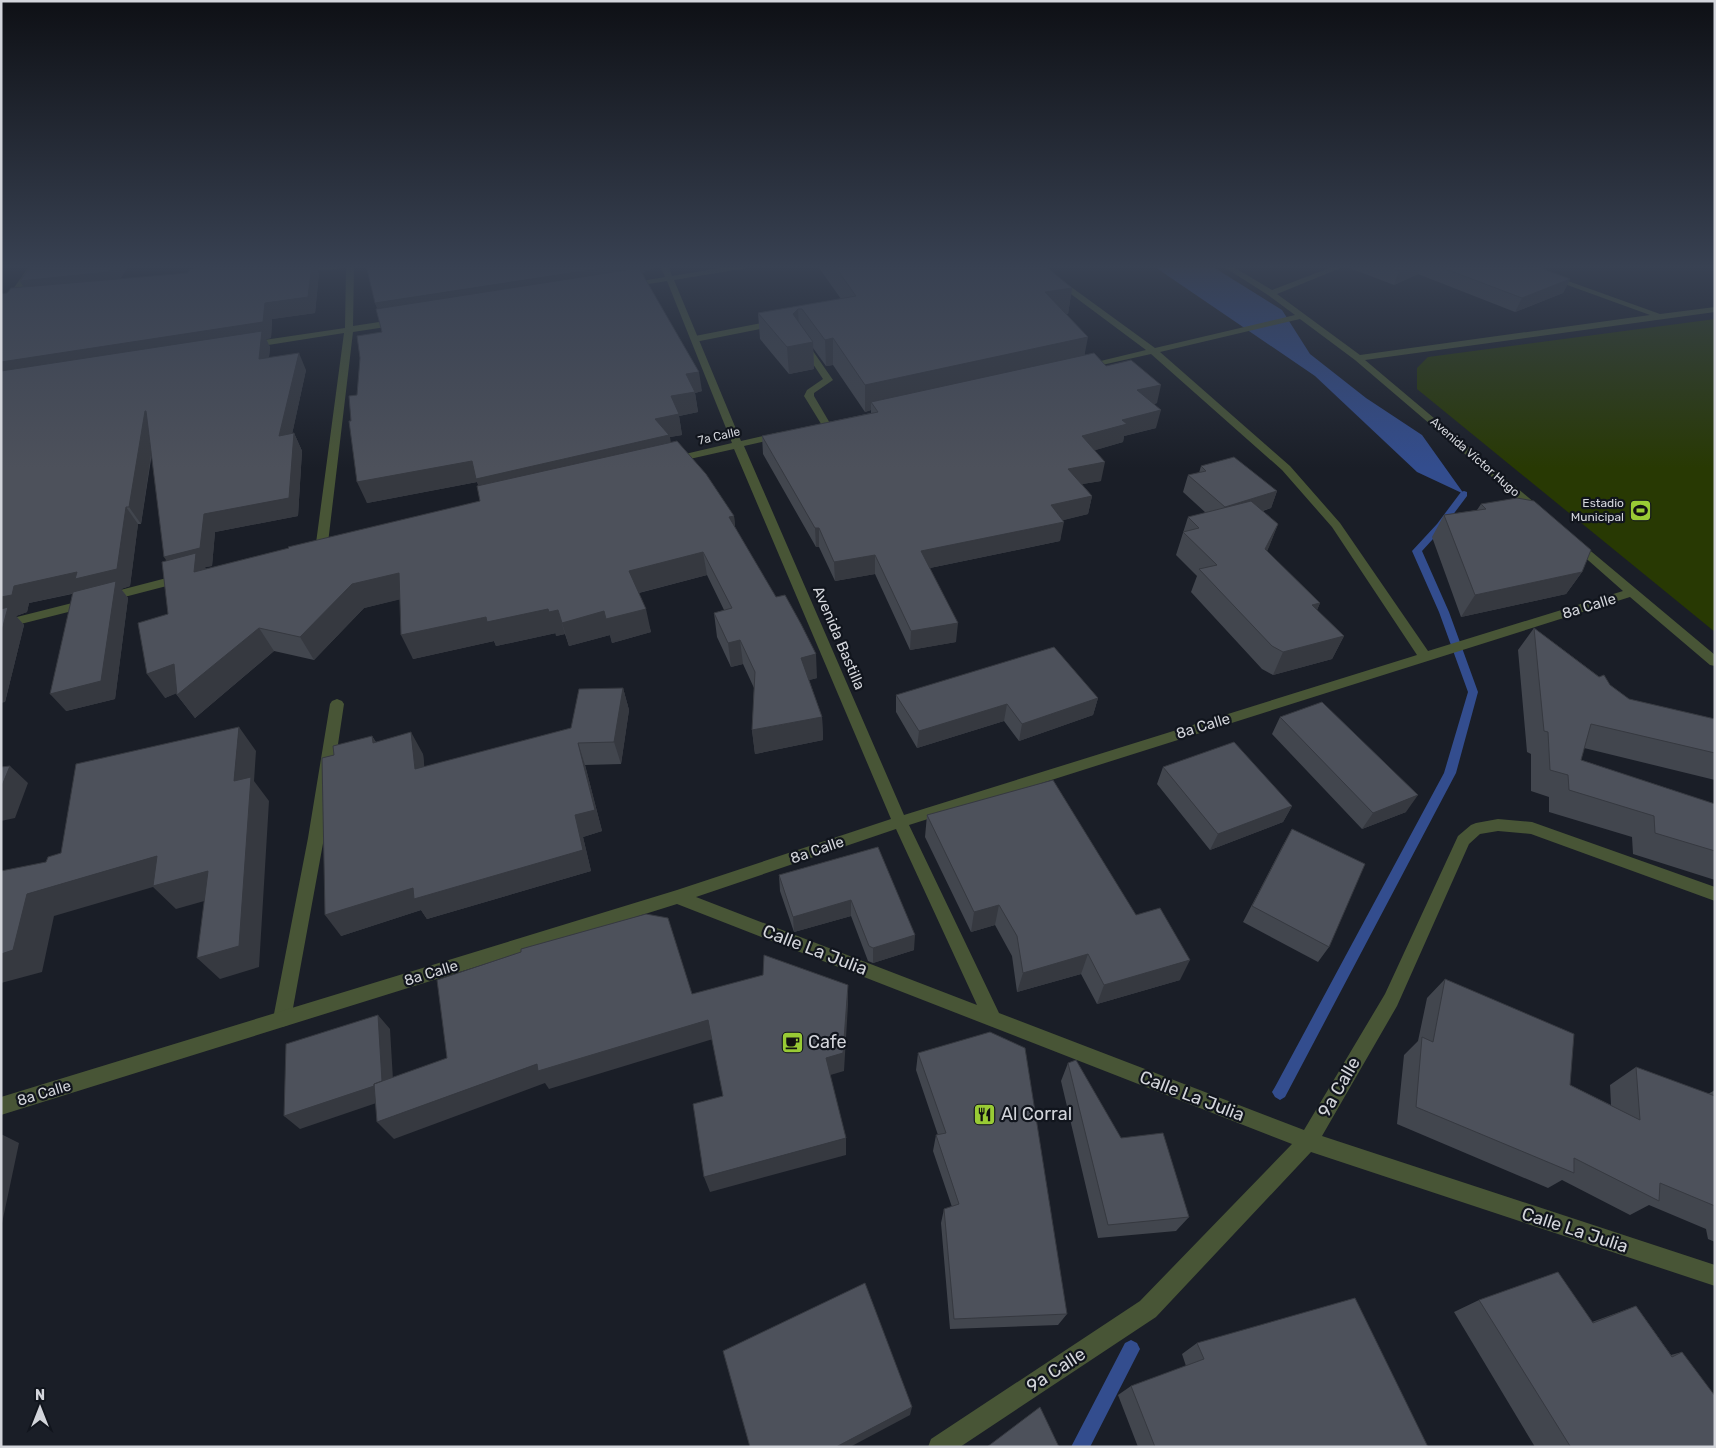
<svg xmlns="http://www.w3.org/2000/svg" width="1716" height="1448" font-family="Rubik,sans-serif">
<rect width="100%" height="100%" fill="#1a1e27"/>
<!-- green -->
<path fill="#283903" d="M1715 319V632L1417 389V368L1428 357Z"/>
<!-- water -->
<path fill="#334d8e" d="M1152 265H1210L1282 310 1310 354 1366 398 1422 435 1464 494 1417 472 1315 376Z"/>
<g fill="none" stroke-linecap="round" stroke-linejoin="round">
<!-- stream -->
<path fill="#334d8e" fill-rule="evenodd" d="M1464 491 1467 492V496L1443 528 1422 551 1449 612 1478 692 1456 773 1285 1097 1280 1100 1275 1097 1272 1092 1275 1087 1444 773 1468 692 1439 612 1412 551 1437 524 1461 492Z
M1131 1340 1137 1343 1140 1349 1090 1447H1071L1125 1343Z"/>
<!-- service -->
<path fill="#485536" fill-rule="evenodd" d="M777 320 780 321V325L695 342 691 339 695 336Z
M803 340 806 341 833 380 814 393V396L831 425 829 427H823L804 396 807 390 823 379 799 343Z
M337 699 342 701 344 704 324 838 291 1019 288 1025 282 1027 276 1025 273 1019 308 838 330 704 332 701Z"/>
<!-- minor -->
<path fill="#485536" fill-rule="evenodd" d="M30 265H38L4 314H1V306Z
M328 265H356L354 267 353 326 399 319 403 322 399 325 353 332 328 543 322 547 316 543 344 333 250 348 246 345 250 342 345 328 346 268 300 272 296 270 300 268Z
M660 265H668L672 276 739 265H757L753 267 674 280 741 441 780 432 785 435 784 437 744 446 904 815 1417 655 1332 527 1282 470 1151 354 1084 369V365L1146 350 1032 265H1041L1155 348 1295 315 1268 295 1221 265H1230L1272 290 1337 265H1348L1277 294 1360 355 1650 315 1512 265H1523L1660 314 1715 307V312L1365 360 1541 508 1542 510 1537 513 1533 512 1355 360 1300 319 1160 352 1290 466 1340 523 1428 651 1623 591 1572 546 1570 544 1576 540 1580 542 1715 655V666L1710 665 1630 597 909 825 999 1013 1304 1130 1385 994 1458 836 1471 825 1476 823 1498 819 1532 822 1715 887V901L1531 834 1498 831 1480 834 1469 844 1397 1006 1322 1136 1715 1265V1286L1311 1152 1156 1317 960 1447H928L931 1439 1140 1301 1292 1144 677 904 1 1115V1097L677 890 891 819 734 449 672 463 667 460 668 458 732 443 667 281 630 287 626 285 630 283 665 277ZM896 829 977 1005 696 897Z
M182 574 188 578 186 581 109 601 103 597 105 594Z
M88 599 92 600 94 603 92 606 1 629V621Z"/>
</g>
<!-- wall -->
<path fill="#42464e" d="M32 265H129L120 279 319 273 315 313 272 319 271 338 266 339 270 347 269 357 306 370 292 434 294 433 302 451 298 516 215 532 212 566 205 567 206 569 480 501 479 486 477 482 367 503 351 421 357 395 382 332 378 309 375 303 659 268 645 270V272L642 273 702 391 695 393 698 412 679 416 682 435 670 437V442L734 516 735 527 817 678 809 680 822 717 823 740 755 754 752 730 754 688 743 664 731 667 717 637 714 613 724 610 707 575 639 593 651 632 612 643 610 635 569 646 565 634 556 636V633L496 646 494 641 413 659 400 599 364 608 314 660 274 651 195 718 177 695 176 693 165 698 168 614 167 560 152 453 141 524H138L130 586 121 589 128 598 115 699 66 711 72 594 29 603 27 612 16 616 24 625 5 702 7 293 23 287Z
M817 265H1044L1072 288 1068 314H1066L1085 355 1106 366 1157 403 1154 404 1156 428 1124 436 1123 442 1095 450 1101 481 1082 484 1092 496 1088 514 1063 520 1060 541 930 568 956 642 910 650 875 574 835 581 819 547H816L763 454 762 436 871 413V410L865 412 833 365 826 366 813 348 814 369 789 374 760 339 758 313 841 299Z
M1348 265H1533L1570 279 1563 293 1515 312 1418 274 1394 285 1347 267Z
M1201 466 1277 491 1271 508 1263 511 1278 524 1267 551 1320 603 1317 610 1344 636 1332 659 1273 675 1262 669 1191 592 1197 576 1176 555 1188 517 1206 513 1183 492 1188 475 1199 473Z
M1481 504 1582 572 1566 594 1461 617 1432 537 1444 515 1477 510Z
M1534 628 1629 699 1715 719V780L1584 748 1581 760 1715 804V880L1633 854 1632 837 1549 812V797L1531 791V754L1527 752 1518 650Z
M623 688 629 710 621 764 585 765 602 831 583 837 591 871 427 919 421 910 341 936 334 755 372 736 376 742 423 754 424 767 571 728Z
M896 695 1098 698 1093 715 1019 741 1004 721 917 748 896 712Z
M1280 717 1406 812 1362 829 1272 734Z
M1163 767 1292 806 1283 822 1210 850 1157 784Z
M927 815 1136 915 1180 980 1097 1004 1081 974 1017 992 1012 956 995 925 971 932 925 837Z
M1292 829 1329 947 1318 962 1243 922 1283 845Z
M878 847 914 950 873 963 868 961 851 916 794 932 780 891 779 875Z
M1445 979 1570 1085 1611 1105 1610 1085 1636 1067 1708 1094 1715 1090V1242L1708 1239 1706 1229 1649 1205 1630 1215 1562 1180 1548 1188 1397 1124 1404 1055 1418 1041 1427 998Z
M918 1053 1067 1314 1058 1325 950 1329 941 1223 944 1209 952 1207 933 1151 936 1135H938L916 1070Z
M1068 1063 1121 1138 1189 1217 1176 1231 1098 1238 1061 1081Z
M1479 1300 1592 1322 1636 1306 1671 1355 1682 1352 1715 1447H1535L1454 1312Z
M1197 1343 1428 1447H1138L1118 1395 1131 1386 1186 1366 1182 1354Z"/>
<!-- shaded-wall -->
<path fill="#363940" d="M113 265H129L116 286 28 295 20 281Z
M200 265H305L197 277 192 266Z
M312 265H316L319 273 315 313 272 319 271 338 266 339 270 347 267 375 1 381V362L265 303Z
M623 265H659V268L645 270V272L382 320 375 303Z
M1414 265H1422L1418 274 1394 285 1399 271Z
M1570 279 1563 293 1515 312 1522 298Z
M1072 288 1068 314 1041 318 1045 292Z
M798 309 799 334 793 314Z
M1088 337 1083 363 871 402V410L865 412V385Z
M833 338V365L826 366 825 340Z
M813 342 814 369 789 374 787 347Z
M299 353 306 370 288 453 279 436Z
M699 372 702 391 695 393 698 412 679 416 682 435 670 437 673 455 483 500 477 482 367 503 357 482 655 419 686 374Z
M1161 385 1157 403 1133 409 1137 390Z
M1161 410 1156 428 1124 436 1123 442 1079 455 1082 436 1122 420Z
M145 411 155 428 141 524 129 507Z
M294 433 302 451 298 516 215 532 212 566 205 567 211 577 176 575 164 557 204 514Z
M1105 462 1101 481 1065 487 1068 469Z
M1277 491 1271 508 1219 523 1225 507Z
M1092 496 1088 514 1048 524 1051 505Z
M126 507 138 524 130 586 121 589 128 598 115 699 66 711 50 694 84 591 29 603 27 612 16 616 24 625 5 702 1 703V597L14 586Z
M734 516 736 539 729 517Z
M1064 522 1060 541 920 570 921 551Z
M1278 524 1269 547 1256 572 1265 549Z
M815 528H819V547H816Z
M703 552 707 575 634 594 629 571Z
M875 555V574L835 581 834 562Z
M1582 572 1566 594 1461 617 1475 595Z
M399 573 410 597 364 608 314 660 300 637 352 584Z
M1320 603 1310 626 1312 605Z
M548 609 556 633 496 646 494 641 413 659 401 635 486 617Z
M646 609 651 632 612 643 606 619Z
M558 610 565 634 556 636 549 612Z
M604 611 610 635 569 646 562 623Z
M958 623 956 642 910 650 911 631Z
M259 628 274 651 195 718 177 695 180 692 165 698 147 674Z
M1344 636 1332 659 1273 675 1283 652Z
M740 640 743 664 731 667 728 643Z
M816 654 817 678 802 682 801 658Z
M623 688 629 710 621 764 614 742Z
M1098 698 1093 715 1019 741 1022 724Z
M1007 704 1004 721 917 748 919 731Z
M822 717 823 740 755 754 752 730Z
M239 727 256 751 254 781 269 801 259 967 220 979 197 958 234 781Z
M411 732 423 754 427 791 415 769Z
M372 736 385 758 373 743Z
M578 743 585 765 602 831 583 837 591 871 427 919 421 910 341 936 325 915 575 815Z
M10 766 28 783 15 818 1 821V788Z
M1418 795 1406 812 1362 829 1373 813Z
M1292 806 1283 822 1210 850 1218 834Z
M157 856 208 871 229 894 176 909 153 887 54 916 42 972 1 983V954L27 894Z
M851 900V916L794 932 793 917Z
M999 905 995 925 971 932 974 912Z
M915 935 914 950 873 963V948Z
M1088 954 1081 974 1017 992 1023 973Z
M1190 960 1180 980 1097 1004 1104 985Z
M848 985V1005L844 1071 827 1076 826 1058Z
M378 1015 390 1029 394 1097 300 1129 284 1116Z
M708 1020 713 1039 549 1089 545 1083 394 1139 377 1122 537 1064Z
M1 1134 19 1143 1 1228Z
M846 1138V1155L710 1192 704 1177Z
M912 1407 910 1415 850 1447H836Z"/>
<!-- building -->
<path fill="#4d515b" stroke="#363940" d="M32 265H113L108 272 20 281Z
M238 265H312L308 297 265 303 263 322 1 362V294L7 293 11 288 188 273 189 270Z
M366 265H623L375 303Z
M834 265H1044L1072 288 1045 292 1088 337 865 385 833 338 825 340 802 309H798L793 314 813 342 787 347 758 313 856 296Z
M1382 265H1414L1399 271Z
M1435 265H1533L1570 279 1522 298Z
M639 268 699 372 686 374 695 392 671 396 679 414 655 419 669 435 476 479 472 461 357 482 349 421H351L349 396 357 395 360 358 357 336 382 332 376 309Z
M262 331 259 359 299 353 279 436 294 433 289 498 204 514 200 548 164 557 146 411H145L129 507H126L117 569 75 579 77 572 14 586 12 595 1 597V371Z
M1094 353 1106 366 1131 360 1161 385 1137 390 1161 410 1122 420 1127 424 1082 436 1105 462 1068 469 1092 496 1051 505 1064 522 921 551 958 623 911 631 875 555 834 562 819 528H815L762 436 878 412 871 402Z
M677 441 706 474 734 516 729 517 776 597 785 595 801 624 816 654 801 658 822 717 752 730 755 672 740 640 728 643 714 613 732 608 703 552 629 571 646 609 606 619 604 611 562 623 558 610 549 612 548 609 487 622 486 617 401 635 399 573 352 584 300 637 259 628 177 695 174 664 147 674 138 623 168 614 162 562 196 553 194 572 289 548 288 547 480 501 477 486Z
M1234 457 1277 491 1225 507 1188 475 1206 471 1201 466Z
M1517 498 1534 501 1591 550 1582 572 1475 595 1444 515 1486 509 1481 504Z
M1251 501 1278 524 1265 549 1320 603 1312 605 1344 636 1283 652 1272 646 1199 569 1217 565 1183 532 1199 528 1188 517Z
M116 581 101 681 50 694 73 592Z
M8 607 1 634V609Z
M1534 628 1599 677 1604 675 1610 685 1629 699 1715 719V753L1591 724 1581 760 1715 804V851L1655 833 1654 816 1569 790 1568 775 1550 770 1548 732 1544 731Z
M1054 647 1098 698 1022 724 1007 704 919 731 896 695Z
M623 688 614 742 578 743 595 810 575 815 583 850 414 899 413 888 325 915 322 758 334 755 333 746 372 736 373 743 411 732 415 769 571 728 579 689Z
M1322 702 1418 795 1373 813 1280 717Z
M239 727 234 781 251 777 239 946 197 958 208 871 153 886 157 856 27 894 13 950 1 954V871L46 862 48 857 61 853 76 764Z
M1234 742 1292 806 1218 834 1163 767Z
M10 766 1 788V767Z
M1053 780 1136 915 1160 908 1190 960 1104 985 1088 954 1023 973 1017 936 999 905 974 912 927 815Z
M1292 829 1365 864 1329 947 1252 906Z
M878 847 915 935 873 948 869 946 851 900 793 917 779 875Z
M646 914 668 918 692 994 763 975 764 955 848 985 843 1053 826 1058 846 1138 704 1177 693 1104 723 1096 708 1020 538 1071 537 1064 377 1122 374 1084 447 1058 437 980 521 952V949Z
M1445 979 1574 1034 1570 1085 1640 1120 1636 1067 1715 1096V1206L1660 1183 1659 1201 1574 1158V1173L1416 1107 1422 1037 1433 1042Z
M378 1015 382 1081 374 1084V1086L284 1116 286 1044Z
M990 1032 1025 1048 1067 1314 954 1319 944 1209 959 1204 936 1135 946 1133 918 1053Z
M1076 1060 1121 1138 1163 1133 1189 1217 1108 1225 1068 1063Z
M1558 1272 1593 1323 1636 1306 1672 1357 1682 1352 1715 1396V1447H1569L1570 1446 1479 1300Z
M865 1283 912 1407 836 1447H750L723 1351Z
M1355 1298 1428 1447H1155L1131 1386 1204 1359 1197 1343Z
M1040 1407 1059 1447H987Z"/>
<!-- sky -->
<linearGradient id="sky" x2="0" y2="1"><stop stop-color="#0e1015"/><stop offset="0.57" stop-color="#384152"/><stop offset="1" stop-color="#384152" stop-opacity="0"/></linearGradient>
<rect width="1716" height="468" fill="url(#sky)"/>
<!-- icons -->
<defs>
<symbol id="stadium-square" viewBox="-11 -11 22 22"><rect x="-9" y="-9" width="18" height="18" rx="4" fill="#99cb35" stroke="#11151d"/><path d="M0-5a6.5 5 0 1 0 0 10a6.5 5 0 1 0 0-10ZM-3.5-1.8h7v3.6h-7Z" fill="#111"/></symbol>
<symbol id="cafe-square" viewBox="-11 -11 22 22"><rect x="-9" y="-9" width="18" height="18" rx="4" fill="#99cb35" stroke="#11151d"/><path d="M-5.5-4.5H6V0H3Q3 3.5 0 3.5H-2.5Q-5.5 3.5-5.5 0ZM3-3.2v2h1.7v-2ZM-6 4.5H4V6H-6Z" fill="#111"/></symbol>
<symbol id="restaurant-square" viewBox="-11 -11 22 22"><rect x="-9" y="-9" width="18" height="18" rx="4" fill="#99cb35" stroke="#11151d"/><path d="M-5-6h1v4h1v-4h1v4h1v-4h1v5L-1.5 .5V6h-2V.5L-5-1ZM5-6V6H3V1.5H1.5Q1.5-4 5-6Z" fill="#111"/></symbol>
</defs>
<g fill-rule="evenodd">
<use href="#stadium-square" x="1628" y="498" width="25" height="25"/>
<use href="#cafe-square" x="780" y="1030" width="25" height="25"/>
<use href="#restaurant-square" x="972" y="1102" width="25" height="25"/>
</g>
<g text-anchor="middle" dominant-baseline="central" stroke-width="4.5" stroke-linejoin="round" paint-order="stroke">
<!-- far-street labels -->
<g font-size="12" fill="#d3d5db" stroke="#11151d">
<text transform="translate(719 436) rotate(-13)">7a Calle</text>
<text transform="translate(1475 457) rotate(41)">Avenida Víctor Hugo</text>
</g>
<!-- far-poi labels -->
<g font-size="12" fill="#d3d5db" stroke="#11151d" text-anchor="end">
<text x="1624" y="503">Estadio<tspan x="1624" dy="14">Municipal</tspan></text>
</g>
<!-- street labels -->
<g font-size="15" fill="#d3d5db" stroke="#11151d">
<text transform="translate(1589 606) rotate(-17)">8a Calle</text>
<text transform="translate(839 638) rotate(67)">Avenida Bastilla</text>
<text transform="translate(1203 726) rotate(-17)">8a Calle</text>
<text transform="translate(817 850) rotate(-19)">8a Calle</text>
<text transform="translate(431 973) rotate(-17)">8a Calle</text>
<text transform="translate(44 1093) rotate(-17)">8a Calle</text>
</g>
<!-- near-street labels -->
<g font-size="18" fill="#d3d5db" stroke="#11151d">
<text transform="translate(815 950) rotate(21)">Calle La Julia</text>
<text transform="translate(1339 1087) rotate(-60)">9a Calle</text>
<text transform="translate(1192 1096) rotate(21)">Calle La Julia</text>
<text transform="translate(1575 1230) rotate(18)">Calle La Julia</text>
<text transform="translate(1056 1370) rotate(-33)">9a Calle</text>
</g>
<!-- near-poi labels -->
<g font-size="18" fill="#d3d5db" stroke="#11151d" text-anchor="start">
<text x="808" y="1042">Cafe</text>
<text x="1001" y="1114">Al Corral</text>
</g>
</g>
<!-- border -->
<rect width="1716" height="1448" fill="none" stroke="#d3d5db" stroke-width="5"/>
<!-- north arrow -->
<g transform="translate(40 1408)" stroke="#11151d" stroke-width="4" paint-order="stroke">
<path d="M0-4L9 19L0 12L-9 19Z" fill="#d3d5db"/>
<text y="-8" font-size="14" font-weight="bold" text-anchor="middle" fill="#d3d5db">N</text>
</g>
</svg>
